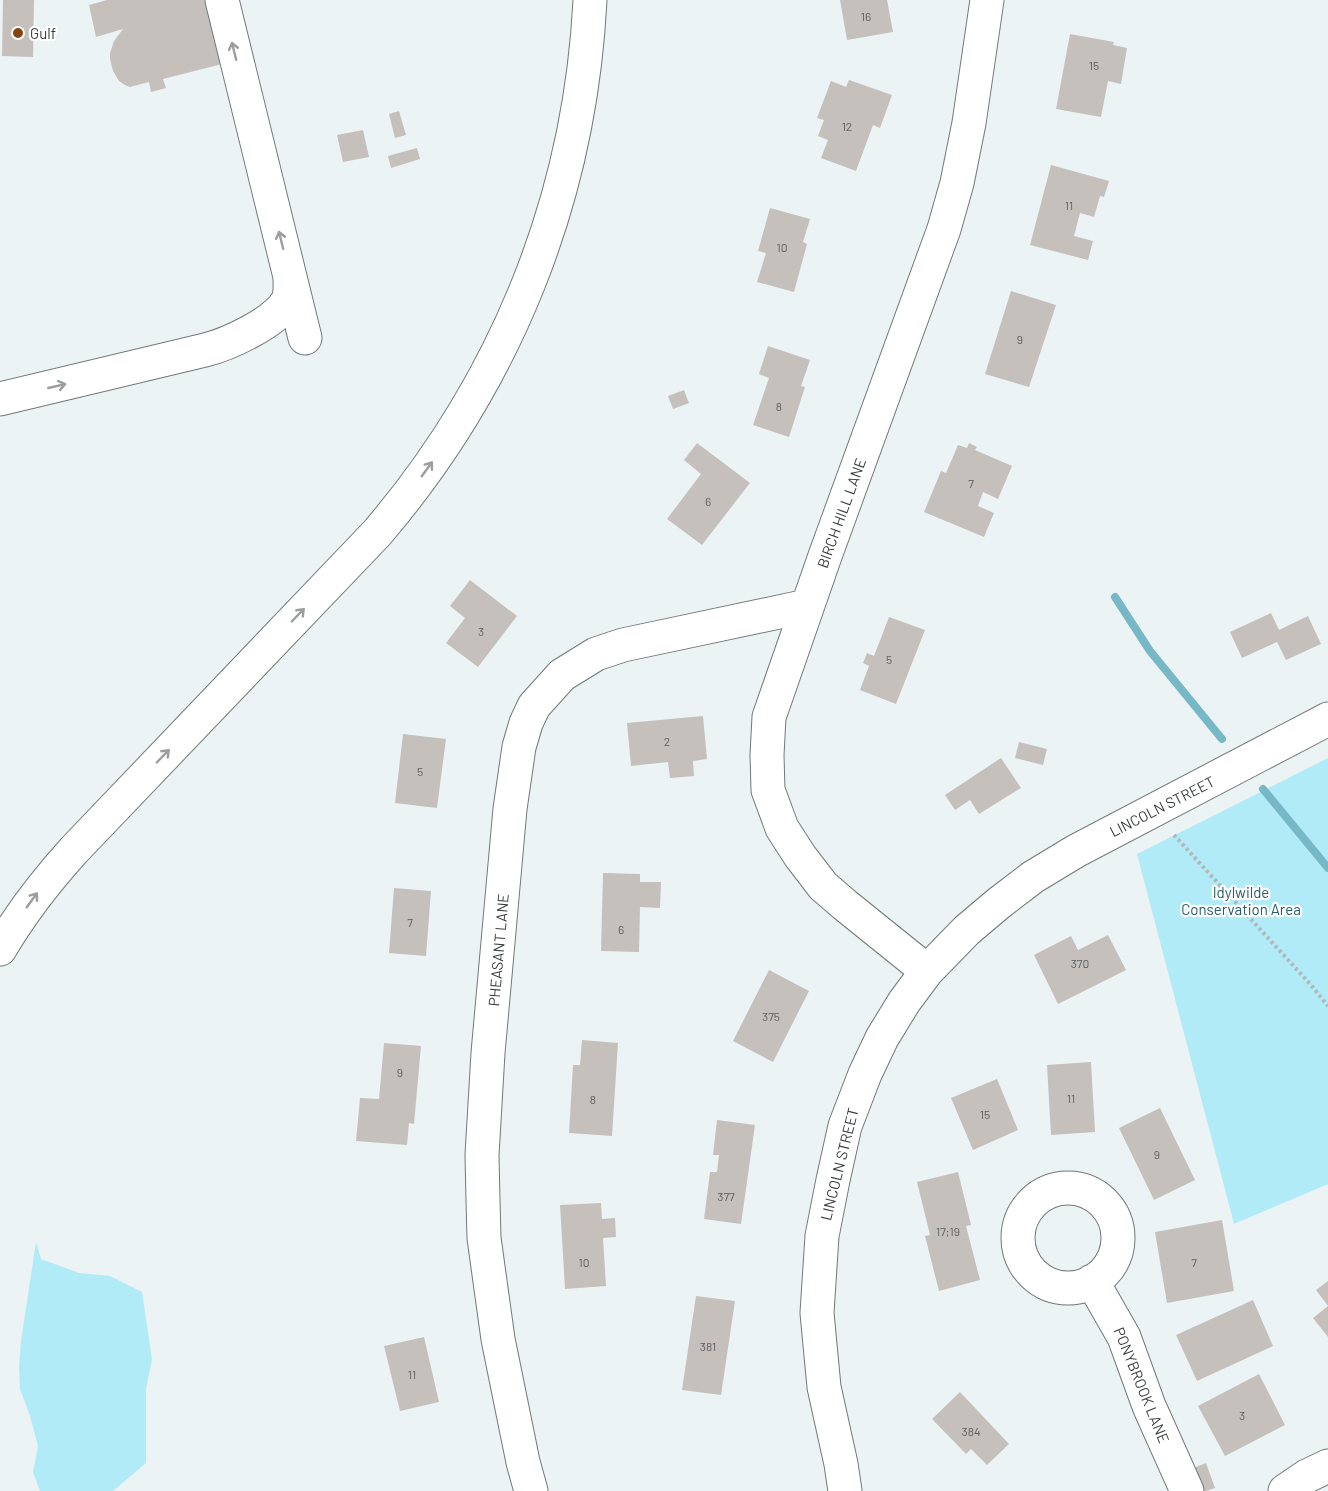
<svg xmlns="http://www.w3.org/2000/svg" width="1328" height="1491" font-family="Barlow,sans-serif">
<rect width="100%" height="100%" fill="#ebf3f4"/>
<!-- green -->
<path fill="#b2ebf8" d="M1328 758V1184L1234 1224 1137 854Z
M36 1242 41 1259 79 1273 110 1276 142 1292 152 1359 146 1389V1463L113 1491H40L33 1472 38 1446 30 1416 20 1389 19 1367 21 1341Z"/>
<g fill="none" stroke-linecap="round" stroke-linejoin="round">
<!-- stream -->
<path stroke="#77b8c7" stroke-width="8" d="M1115 597 1150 651 1222 739
M1263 789 1328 868"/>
</g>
<!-- building -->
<path fill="#c6c0bd" d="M3 0H34L33 57 2 56Z
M107 0H211L226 63 163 79 166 88 151 92 149 82 130 87 125 85 119 81 113 71 110 59V53L114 41 123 29 96 37 89 5Z
M840 0H887L893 32 847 40Z
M1070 34 1114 42 1113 45 1127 48 1121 84 1108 81 1101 117 1056 109Z
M849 80 892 95 880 128 873 125 856 171 821 158 828 140 818 136 824 120 817 118 831 81 846 87Z
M399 111 406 135 395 138 389 114Z
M363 130 369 157 343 162 337 135Z
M417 148 420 159 391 168 388 156Z
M1051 165 1109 181 1104 197 1100 196 1094 217 1080 213 1074 236 1093 241 1088 260 1030 245Z
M770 208 810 219 803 242 807 244 794 292 757 282 766 253 758 251Z
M1011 291 1056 305 1029 387 985 374Z
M768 346 810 360 801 386 805 387 789 437 753 425 769 378 759 374Z
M684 390 689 403 673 409 668 396Z
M697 443 750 483 702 545 667 519 701 474 684 460Z
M969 443 977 447 975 450 1012 466 998 499 983 492 978 506 994 513 984 537 924 512 941 471 946 473 958 445 967 448Z
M470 580 517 616 478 667 446 643 465 618 450 606Z
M1271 613 1279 630 1308 616 1321 644 1286 660 1277 642 1242 658 1230 632Z
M889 617 925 630 896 704 860 690 869 666 863 663 867 653 874 656Z
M703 716 707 759 693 761 694 776 670 778 668 762 631 766 627 723Z
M403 734 446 739 437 808 395 803Z
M1019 742 1047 749 1043 765 1015 758Z
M1001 758 1021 788 979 814 970 800 955 810 945 795Z
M603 873 640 874V882H661L660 908 640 907 639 952 601 951Z
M394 888 431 891 426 956 389 953Z
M1108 935 1126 970 1058 1004 1034 955 1071 936 1078 950Z
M769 970 809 991 773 1062 733 1041Z
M582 1040 618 1043 612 1136 569 1133 573 1065H580Z
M384 1043 421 1046 414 1124 409 1123 407 1145 356 1141 360 1098 379 1099Z
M1091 1062 1095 1132 1051 1135 1047 1065Z
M997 1079 1018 1130 973 1150 951 1098Z
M1160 1108 1195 1180 1154 1200 1119 1128Z
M717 1120 755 1125 741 1224 704 1219 710 1172H717L719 1155H713Z
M958 1172 971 1225 966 1226 980 1280 939 1291 925 1236 930 1235 917 1182Z
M601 1203 602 1219 615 1218 616 1237 603 1238 606 1286 565 1289 560 1205Z
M1222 1220 1234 1291 1167 1303 1155 1232Z
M1328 1281V1337L1313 1318 1328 1306 1316 1290Z
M696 1296 735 1301 721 1395 682 1390Z
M1253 1300 1273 1346 1197 1381 1176 1335Z
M424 1337 439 1402 400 1411 384 1346Z
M1259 1374 1285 1425 1225 1456 1198 1406Z
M960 1392 1009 1444 987 1465 971 1449 966 1454 932 1419Z
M1206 1463 1215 1488 1206 1491H1195L1188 1470Z"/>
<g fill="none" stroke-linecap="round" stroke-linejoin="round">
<defs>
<path id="minor" d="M222 0 305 338
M0 399 205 350C229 344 274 323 287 302 291 295 290 286 290 278
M927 971 845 905 823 886 800 856 782 828 768 790 767 755 769 717 825 556 944 229 957 183 969 123 987 0
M1018 1238a50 50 0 1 1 100 0a50 50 0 1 1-100 0Z
M1092 1281 1124 1337 1149 1406 1187 1491
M531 1491 523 1462 498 1339 484 1238 483 1200 482 1155 488 1053 510 809 519 747 526 723 534 706 562 675 596 654 623 645 807 606
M845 1491 841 1464 824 1387 817 1313 822 1236 833 1180 845 1126 865 1074 882 1038 904 1002 927 971 967 930 999 903 1033 877 1076 851 1328 719
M1285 1491 1307 1476 1328 1466"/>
<path id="highway" d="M0 949C21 913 46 881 74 850L377 533C506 382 580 199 590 0"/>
</defs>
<!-- minor casing -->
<use href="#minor" stroke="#72797a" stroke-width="35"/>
<!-- highway casing -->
<use href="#highway" stroke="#72797a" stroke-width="35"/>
<!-- path -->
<path stroke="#b1b8b9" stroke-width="4" stroke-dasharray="3 3" stroke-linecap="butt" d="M1174 835 1311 985 1328 1006"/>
<!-- minor -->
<use href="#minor" stroke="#fff" stroke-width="33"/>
<!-- highway -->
<use href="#highway" stroke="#fff" stroke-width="33"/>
</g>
<!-- one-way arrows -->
<defs><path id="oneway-shaft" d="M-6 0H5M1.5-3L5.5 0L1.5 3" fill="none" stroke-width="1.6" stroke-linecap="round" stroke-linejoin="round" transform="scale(1.5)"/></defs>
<g stroke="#9c9e9e">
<use href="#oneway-shaft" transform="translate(234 51) rotate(-104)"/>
<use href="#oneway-shaft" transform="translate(281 240) rotate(-104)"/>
<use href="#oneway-shaft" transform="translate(57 386) rotate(-13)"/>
<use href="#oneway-shaft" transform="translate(427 469) rotate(-54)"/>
<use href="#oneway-shaft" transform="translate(298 615) rotate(-46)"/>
<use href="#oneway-shaft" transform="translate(163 756) rotate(-46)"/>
<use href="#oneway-shaft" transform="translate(32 900) rotate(-54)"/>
</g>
<!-- markers -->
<circle fill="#874413" stroke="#fff" stroke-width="2" cx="18" cy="33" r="6"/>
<g text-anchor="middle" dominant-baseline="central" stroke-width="4.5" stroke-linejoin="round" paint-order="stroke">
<!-- number labels -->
<g font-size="12" fill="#5d5e5e">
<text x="866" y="16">16</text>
<text x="1094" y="65">15</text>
<text x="847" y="126">12</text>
<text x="1069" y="205">11</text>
<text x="782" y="247">10</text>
<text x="1020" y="339">9</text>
<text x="779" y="406">8</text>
<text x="971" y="483">7</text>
<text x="708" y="501">6</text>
<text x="481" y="631">3</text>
<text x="889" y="659">5</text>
<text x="667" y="741">2</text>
<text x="420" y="771">5</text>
<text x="410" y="922">7</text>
<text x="621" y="929">6</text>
<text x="1080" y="963">370</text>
<text x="771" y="1016">375</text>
<text x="400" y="1072">9</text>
<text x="1071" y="1098">11</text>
<text x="593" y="1099">8</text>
<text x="985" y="1114">15</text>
<text x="1157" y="1154">9</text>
<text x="726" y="1196">377</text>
<text x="948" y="1231">17;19</text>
<text x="584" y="1262">10</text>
<text x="1194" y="1262">7</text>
<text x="708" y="1346">381</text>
<text x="412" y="1374">11</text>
<text x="1242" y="1415">3</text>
<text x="971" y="1431">384</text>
</g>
<!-- poi labels -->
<g font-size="15" fill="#3a3d3e" stroke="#fff" text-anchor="start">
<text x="30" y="33">Gulf</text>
</g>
<!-- street labels -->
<g font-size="15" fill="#3a3d3e" stroke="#fff">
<text transform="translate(841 513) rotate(-70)">BIRCH HILL LANE</text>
<text transform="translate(1162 806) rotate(-27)">LINCOLN STREET</text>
<text transform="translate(498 950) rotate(-85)">PHEASANT LANE</text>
<text transform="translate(839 1164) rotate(-76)">LINCOLN STREET</text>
<text transform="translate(1142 1385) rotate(68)">PONYBROOK LANE</text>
</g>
<!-- park labels -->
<g font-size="15" fill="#275e69" stroke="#fff">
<text x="1241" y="892">Idylwilde<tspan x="1241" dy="17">Conservation Area</tspan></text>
</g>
</g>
</svg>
